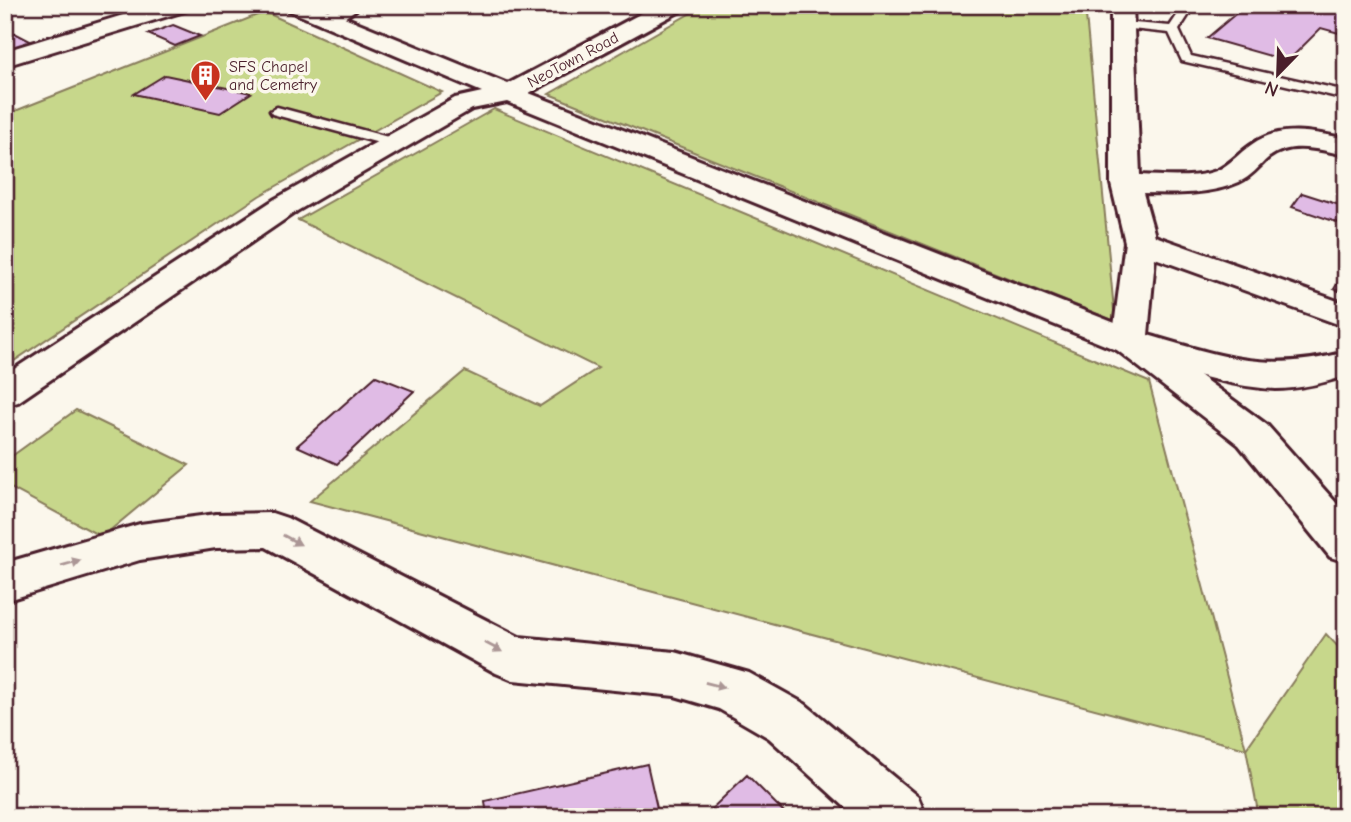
<svg xmlns="http://www.w3.org/2000/svg" width="1351" height="822" font-family="'Comic Neue',sans-serif">
<rect width="100%" height="100%" fill="#fbf7ec"/>
<filter id="ink" filterUnits="userSpaceOnUse"><feTurbulence type="fractalNoise" baseFrequency=".0143" numOctaves="2"/><feDisplacementMap in="SourceGraphic" scale="14" xChannelSelector="R" yChannelSelector="G"/><feConvolveMatrix kernelMatrix="1 2 1 2 8 2 1 2 1" color-interpolation-filters="sRGB"/></filter>
<g filter="url(#ink)">
<!-- green -->
<path fill="#c7d78b" stroke="#887b5b" stroke-width="2" d="M705 5H1085L1115 321 549 94Z
M265 12 442 92 259 196 5 367V115Z
M494 109 1149 382 1246 749 1326 634 1346 655V817H1259L1246 749 310 501 465 371 540 406 598 368 298 220Z
M76 410 189 465 102 537 5 485V461Z"/>
<!-- building -->
<path fill="#e0bbe5" stroke="#4a1f2b" stroke-width="2" d="M1246 5H1346V35L1321 28 1288 61 1207 38Z
M173 25 200 36 175 46 148 34Z
M5 28 36 44 5 54Z
M165 75 251 93 220 113 134 94Z
M1302 193 1346 207 1345 225 1292 207Z
M1344 273H1346V294L1334 289Z
M376 376 414 391 337 464 297 446Z
M647 764 659 817H487L485 801Z
M747 775 789 817H703Z"/>
<g fill="none" stroke-linecap="round" stroke-linejoin="round">
<defs>
<path id="service" d="M1184 5H1195L1179 30 1191 56 1346 91V99L1182 61 1169 33 1122 28 1116 25 1122 22 1170 26Z
M277 107 399 140 401 143 394 147 272 114 270 111Z"/>
<path id="minor" d="M156 5H191L188 10 5 66V51Z
M335 5H362L337 23H321L318 18Z
M1111 5H1133L1140 175C1164 176 1193 179 1216 171 1230 165 1239 153 1251 145 1278 124 1315 132 1346 139V155C1320 150 1290 140 1268 158 1259 166 1251 177 1239 182 1210 195 1174 194 1143 193L1155 236 1346 304V327L1155 258 1148 335C1224 357 1266 373 1346 352V376C1323 383 1300 389 1276 389 1222 387 1169 365 1117 350L1112 342 1125 242 1111 184Z
M272 513 287 518 519 637 675 652 749 673 805 704 918 797 926 817H856L769 738 719 709 675 696 513 680 496 673 266 547 216 548 140 560 5 601V563L140 524 216 514Z"/>
<path id="tertiary" d="M285 5H315L508 84 657 5H685L682 10 529 93 1143 334 1267 425 1346 514V562L1330 557 1239 445 1117 350 507 102 472 109 297 211 18 402 5 406V375L275 199 455 98 482 92 288 10Z"/>
</defs>
<!-- service casing -->
<use href="#service" stroke="#4a1f2b" stroke-width="5"/>
<!-- minor casing -->
<use href="#minor" stroke="#4a1f2b" stroke-width="6"/>
<!-- tertiary casing -->
<use href="#tertiary" stroke="#4a1f2b" stroke-width="6"/>
<!-- service -->
<use href="#service" fill="#fbf7ec" fill-rule="evenodd"/>
<!-- minor -->
<use href="#minor" fill="#fbf7ec" fill-rule="evenodd"/>
<!-- tertiary -->
<use href="#tertiary" fill="#fbf7ec" fill-rule="evenodd"/>
</g>
<!-- one-way arrows -->
<defs><path id="oneway-solid" d="M-6-.8H1V-3.2L6.5 0L1 3.2V.8H-6Z" transform="scale(1.75)"/></defs>
<g fill="#ab9695">
<use href="#oneway-solid" transform="translate(292 540) rotate(28)"/>
<use href="#oneway-solid" transform="translate(71 563) rotate(-16)"/>
<use href="#oneway-solid" transform="translate(493 647) rotate(28)"/>
<use href="#oneway-solid" transform="translate(715 685) rotate(15)"/>
</g>
</g>
<!-- icons -->
<defs>
<symbol id="building-pin" viewBox="-11 -11 22 30"><path d="M0 17L-7.5 6A9.5 9.5 0 1 1 7.5 6Z" fill="#c8321e" stroke="#fbf7ec"/><path d="M-4-6H4V6H1V3H-1V6H-4ZM-2.5-4.3h1.7v1.8h-1.7ZM.8-4.3h1.7v1.8H.8ZM-2.5-1h1.7V.8h-1.7ZM.8-1h1.7V.8H.8Z" fill="#fff"/></symbol>
</defs>
<g fill-rule="evenodd">
<use href="#building-pin" x="188" y="58" width="35" height="47"/>
</g>
<g text-anchor="middle" dominant-baseline="central" stroke-width="7" stroke-linejoin="round" paint-order="stroke">
<!-- far-street labels -->
<g font-size="16" fill="#4a1f2b" stroke="#fbf7ec">
<text transform="translate(573 60) rotate(-28)">NeoTown Road</text>
</g>
<!-- far-poi labels -->
<g font-size="16" fill="#4a1f2b" stroke="#fbf7ec" text-anchor="start">
<text x="229" y="67">SFS Chapel<tspan x="229" dy="18">and Cemetry</tspan></text>
</g>
</g>
<!-- margin -->
<rect width="1351" height="822" fill="none" stroke="#fbf7ec" stroke-width="28"/>
<rect x="14" y="14" width="1323" height="794" fill="none" stroke="#4a1f2b" stroke-width="2.5" filter="url(#ink)"/>
<!-- north arrow -->
<g transform="translate(1278 74) rotate(203)" stroke="#fbf7ec" stroke-width="5" paint-order="stroke">
<path d="M0-5L12 26L0 18L-12 26Z" fill="#4a1f2b"/>
<text y="-10" font-size="19" font-weight="bold" text-anchor="middle" fill="#4a1f2b">N</text>
</g>
</svg>
